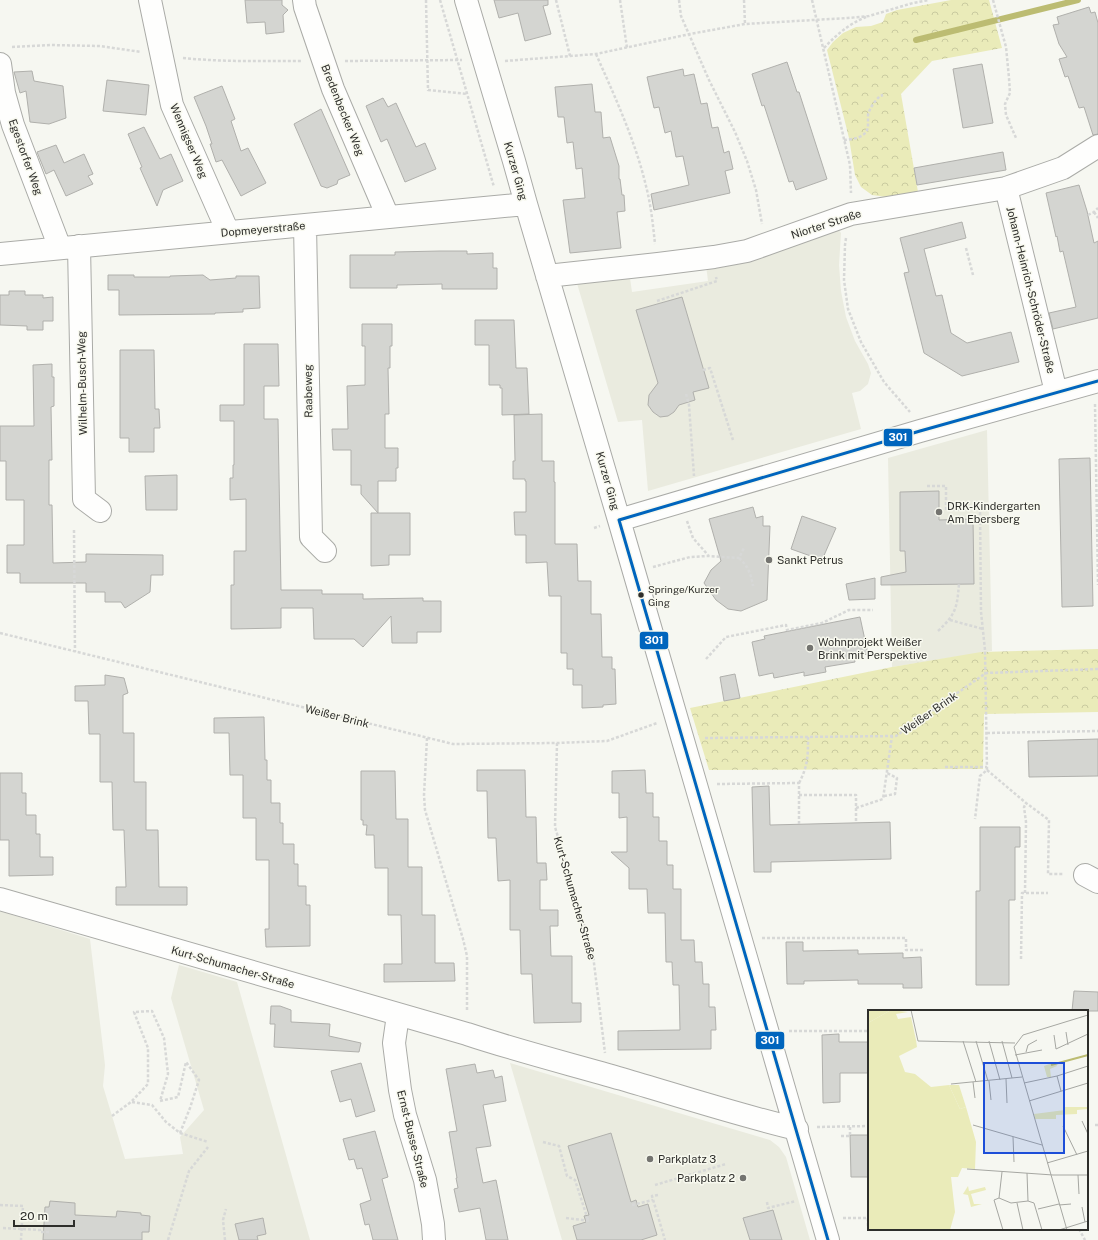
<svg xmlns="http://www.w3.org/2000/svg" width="1098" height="1240" font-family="'Public Sans',sans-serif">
<defs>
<pattern id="forest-crowns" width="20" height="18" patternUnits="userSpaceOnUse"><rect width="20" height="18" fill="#eaebb9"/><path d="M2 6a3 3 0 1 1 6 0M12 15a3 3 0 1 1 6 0" fill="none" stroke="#c9ca9f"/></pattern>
</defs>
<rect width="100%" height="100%" fill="#f6f7f1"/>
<!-- built -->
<path fill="#eaebdf" d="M837 228 841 233 839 265 841 291 846 317 855 341 868 364 871 373 868 384 860 391 852 393 861 429 648 491 642 420 618 422 576 280 630 278 632 292 708 281 706 265Z
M987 430 992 651 892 667 888 458Z
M0 911 90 939 105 1065 103 1086 125 1159 183 1154 180 1137 204 1110 171 998 179 965 237 982 310 1240H0Z
M510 1063 770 1140 779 1147 786 1157 810 1240H562Z"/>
<!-- forest -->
<path fill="url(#forest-crowns)" d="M951 0H989L1002 48 932 61 901 94 918 192 886 197 872 195 861 187 855 175 849 138 827 50 833 42 843 33 856 27 871 26 883 22 886 14 897 10Z
M1098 649V712L984 714 983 769 709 770 690 708 892 667 981 652Z"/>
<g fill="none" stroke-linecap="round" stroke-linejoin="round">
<!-- stream -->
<path stroke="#bcbc72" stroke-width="6" d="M916 40 1078 0"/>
</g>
<!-- building -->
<path fill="#d4d5d1" stroke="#b0b0ac" d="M245 0H282V5L288 10 283 15 284 32 266 34 265 22 247 23Z
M494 0H548V5L543 6 551 34 525 41 518 13 499 18Z
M1089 7 1091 13 1095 12 1098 23V134L1093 135 1084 107 1079 108 1068 76 1065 77 1059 59 1067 57 1059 44 1053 25 1059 24 1057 17Z
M787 62 797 92H799L827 179 796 190 793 181 789 182 764 105 762 106 752 74Z
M982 64 993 123 963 128 953 69Z
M683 69 684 76 694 74 701 104 707 103 712 128 718 127 724 153 729 151 733 169 725 171 730 193 654 210 651 194 689 185 683 156 676 157 671 131 665 133 659 107 654 108 647 77Z
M32 71 34 81 63 86 66 118 49 124 30 122 26 91 20 93 14 72Z
M107 80 149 85 146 115 103 111Z
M592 84 595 112H601L603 138 610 137 619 166V179H620L622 195H624L625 211 617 212 621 248 570 253 563 200 585 198 582 168 576 169 573 142 567 143 564 117H558L555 87Z
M222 86 235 119 231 121 241 151 248 148 266 183 241 196 222 160 216 162 210 144H212L206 126 194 97Z
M383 98 388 107 396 103 416 147 425 143 436 169 405 182 387 139 381 142 366 106Z
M321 109 350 175 338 180 337 184 327 188 321 186 294 124Z
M144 127 160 159 171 154 183 181 163 190 157 206 140 168 142 167 128 134Z
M56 145 64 163 84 154 93 174 88 176 93 184 66 196 54 170 46 174 37 152Z
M1003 152 1006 170 917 185 914 168Z
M1079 185 1087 211 1094 243 1098 241V318L1053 329 1049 313 1076 307 1063 251 1060 252 1057 236 1056 237 1046 193Z
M962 222 966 238 924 249 936 296 942 295 951 333 967 343 1011 332 1019 362 962 376 924 353 904 273 909 272 900 238Z
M440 251H467V254L493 253V268H497V289H442V284L397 285V288H350V255H395V252Z
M108 275H134V277H170V276L203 275 210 280 236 278V276H259L260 308 243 309V312L215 313V314L119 315V290H108Z
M9 291H25V295H43V298L53 297V321H43V330H27V326L0 325V295H9Z
M682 297 709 388 693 392 695 400 679 405 674 412 668 416 660 417 653 412 648 405 649 395 658 383 636 310Z
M475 320H514L516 368H527L529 414 502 415V388H500V385H489V345H475Z
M362 324H392V346H390V368H388L389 414H385V448H398V468H396V481H378V513H410V555H389V565L371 566V513H378L361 494V485H351V450H333L332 429H348L347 386 365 385V346H362Z
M244 344H278L279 386H264V419H278L281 590H322V594H363V599L423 598V601H441V632H417V643H392L391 616 363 647 354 639H314L313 608H281V628L231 629V585H234V551H246V499L230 500V478H233V465H234V421H220V405H244Z
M120 350H154L155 409H159L160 428H154V452H129V438H120Z
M52 364V377H54V406L51 407 52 460H49V505H52L53 563 86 562V554L163 555V575H151L150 592 125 608 121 602H105V592H86V583H20V573H7V545H24V500H6V461H0V426H34L33 365Z
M542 414V461H554V482H555V544H577L578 581H591V614H601L602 657H612V669H615L616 704 603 705V707L582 708V685H573V669H567V653H561V596H549L547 562 526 563V535H515L514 512H526V481H525V479H513V461H515L514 415Z
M1090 458 1093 606 1062 607 1059 459Z
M177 475V510H146L145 476Z
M939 491V520L973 519 974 584 881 585V577L906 572 905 551H900V492Z
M753 507 756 518 763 516V526H770L767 600 741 611 728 609 716 600 704 583 711 570 721 561 709 519Z
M802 516 836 528 822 560 791 549Z
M875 578V599L849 600 846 584Z
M860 617 868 654 854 656 855 662 825 667 826 672 804 676V672L774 678 773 673 759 676 752 642 765 639 764 636Z
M735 674 740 698 724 701 720 677Z
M105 675 124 678 128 693 123 695V733H134V782H146V830H158L159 887H187V905H116V887H126L124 830H113L112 782H100V734H89L88 701H75V686L105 685Z
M264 717 265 760H267V780H271V803H280V823H283V844H294V864H298V886H306V905H310V946L266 947 265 929H269V860H256V818H243V775H230L229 733H214V718Z
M1098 739V776L1029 777 1028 741Z
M477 770H525L526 817H536L537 863H546L547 880H540V910H558V926H550L551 956H572V1003H581V1022L534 1023 532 974H521L520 930H510V880L498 881 496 838H488L487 791H477Z
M645 770 646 793H653V817H659V841H667V865H673V889H681V940H694L695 962H702L703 984H709V1007H715L716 1030H711V1049L618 1050V1031L680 1030 679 985H673L672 962H666L665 913H648L647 889H629V868L611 852H627V817L619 818V793H612V771Z
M361 771H395L396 819H408V867H422V915H435V963H454L455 981 384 982V964H402L401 915H388V868H375L374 835H366L367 825H363V820H361Z
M0 773H22V793H26V815H36V834H40V857H53V875L9 876V840H0Z
M769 786 770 825 890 822 891 859 771 862V872H754L752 787Z
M980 827H1020V847H1015V900H1009V985H976V891H980Z
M786 942H803V951L858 950V954L903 953V958L921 957 922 988H903V984H858V980L804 981V984H787Z
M1074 991 1098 992V1011H1072Z
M271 1006H280L291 1010V1022L330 1024 329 1036 361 1043 359 1052 274 1047 275 1024H270Z
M839 1034V1042H869V1073H840V1102L823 1103 822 1035Z
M361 1063 375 1111 356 1117 351 1099 340 1102 331 1071Z
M475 1064 477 1073 493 1070 495 1078 502 1076 506 1101 483 1105 491 1146 476 1148 483 1183 496 1180 508 1240H486L480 1208 459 1212 454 1189 458 1188 456 1178H457L449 1132 457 1131 446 1069Z
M375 1131 388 1177 382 1179 398 1240H373L369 1224 365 1225 360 1204 371 1200 362 1168 357 1169 354 1159 349 1160 343 1139Z
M611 1133 631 1202 636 1200 638 1207 648 1204 657 1235 641 1240H577L573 1226 586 1222 584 1216 589 1215 568 1146Z
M850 1135H869L868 1177H851Z
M50 1201 75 1203V1215L116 1217 117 1211 141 1213V1215L150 1216 149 1232H142V1240H43L45 1207H49Z
M773 1210 782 1240H750L743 1218Z
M263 1218 266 1234 257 1236 258 1240H239L235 1224Z"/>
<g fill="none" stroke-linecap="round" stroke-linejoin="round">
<defs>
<path id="minor" d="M150 0 172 105 228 232
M304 0 305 7 333 89 388 217
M466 0 514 161 526 204 619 520 828 1240
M0 64 4 93 13 125 60 248
M1006 188 1056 392
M305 225 311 537 325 551
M79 246 84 499 100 511
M0 254 526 204
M547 276 658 264 714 257 747 251 851 214 1006 188 1063 168 1098 146
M619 520 920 431 1098 381
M1085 875 1098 882
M0 899 467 1034C518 1051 570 1064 622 1079 680 1096 738 1115 797 1129
M398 1015 394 1043 400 1090 405 1115 425 1180 433 1224 434 1240"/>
</defs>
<!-- minor casing -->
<use href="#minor" stroke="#aaaba7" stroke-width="24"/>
<!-- path -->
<path stroke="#d7d8d7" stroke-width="2.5" stroke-dasharray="3 2" stroke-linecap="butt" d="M426 0 428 90 467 94
M440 0 494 187
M556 0 570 56
M620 0 627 48
M679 0 681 16 709 80 735 132 747 161 756 190 762 224
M744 0 745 24
M812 0 850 165 851 193
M993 0 1006 47 1009 78 1010 93 1005 104 1006 115 1016 138
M12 47 50 45 100 46 141 52
M824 48C837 34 849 24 866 17
M596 54C615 97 635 140 646 186 651 205 653 225 655 244
M183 58C223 62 262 61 302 61
M345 61 462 60
M505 61 596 54 690 34 745 24 848 18 869 16 913 3 929 0
M844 140C853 139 866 138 868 127 868 123 868 119 868 115 870 107 875 101 880 96L883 95
M1094 212 1098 218
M1088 215 1094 212 1098 208
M846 238 845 245 844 280 848 309 861 342 884 382 910 412
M966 248 973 275
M657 301 717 281 716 277
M703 370 710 368 733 440
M686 394 689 405 694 476
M1095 404 1098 585
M927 486H946V510L980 509 981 612 985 650 987 770 980 776 975 819
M687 521 693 538 708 555
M594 528 600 526
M74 530 75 652
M739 558C748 566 751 574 753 586
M653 567 690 557 708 556 739 558 744 548
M950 620 983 629
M938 631C956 614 957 608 959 584
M0 633 453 744 557 743 607 741 657 723
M706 659 726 637 786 625 787 630 822 623 849 610H873
M987 733 1098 731
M427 738 424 795 425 810 463 939 467 956V1012
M705 738 896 736 986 673 1098 669
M557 743 555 827 593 955 605 1053
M945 767H987
M987 770 1026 803 1049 820 1048 874H1064
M799 783C808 766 808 756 808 737
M717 784 799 783V824
M799 795H856V823
M884 796 895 794 897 778 887 773
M856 808 883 799 892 736
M1025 893 1026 822 1024 807 1026 803
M762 938H906V950H924
M1021 959 1022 893H1048
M789 1031H869
M132 1102 152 1105 166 1122 180 1133 208 1142
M112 1116 131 1102 148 1084V1048L134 1012 152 1011 164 1038 168 1074 160 1101 178 1097 186 1062 199 1080 190 1108 180 1133
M1095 1125H1098
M817 1127 869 1126
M841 1136H850V1127
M543 1142 559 1146 567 1176 575 1180 588 1220
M655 1185 726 1164
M658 1195 652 1196 665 1240
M767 1202 768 1208 796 1201
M0 1205 23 1206 21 1240
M632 1205 653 1200
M566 1218 590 1221
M843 1218H869
M868 1218V1227
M3 1228 40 1230V1232H51
M1079 1229 1085 1240
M168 1240 189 1171 208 1147
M225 1240 223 1220 226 1209"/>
<!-- minor -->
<use href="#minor" stroke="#fefefd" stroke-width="22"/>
<defs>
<path id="bus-1" d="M828 1240 619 520 920 431 1098 381"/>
</defs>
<!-- bus-1 casing -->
<use href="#bus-1" stroke="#f8f9ef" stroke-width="6"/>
<!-- bus-1 -->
<use href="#bus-1" stroke="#0065bd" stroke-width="3"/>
</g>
<!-- markers -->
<g fill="#747470" stroke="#f8f9ef" stroke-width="1.5">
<circle cx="939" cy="512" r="4"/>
<circle cx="769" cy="560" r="4"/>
<circle cx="810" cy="648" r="4"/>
<circle cx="650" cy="1159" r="4"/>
<circle cx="743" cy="1178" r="4"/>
</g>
<circle fill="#2e2e2b" stroke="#f8f9ef" stroke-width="1.5" cx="641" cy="595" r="3.5"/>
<g text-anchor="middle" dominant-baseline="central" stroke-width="3" stroke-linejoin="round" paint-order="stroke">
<!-- bus labels -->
<g font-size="10" fill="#2e2e2b" stroke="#f8f9ef" text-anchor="start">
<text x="648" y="589">Springe/Kurzer<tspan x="648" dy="13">Ging</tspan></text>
</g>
<!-- street labels -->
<g font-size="11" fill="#2e2e2b" stroke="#f8f9ef">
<text transform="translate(343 110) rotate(68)">Bredenbecker Weg</text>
<text transform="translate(189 141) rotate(67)">Wennigser Weg</text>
<text transform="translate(26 157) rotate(70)">Egestorfer Weg</text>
<text transform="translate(516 171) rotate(74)">Kurzer Ging</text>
<text transform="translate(826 224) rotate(-18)">Niorter Straße</text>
<text transform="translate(263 229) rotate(-5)">Dopmeyerstraße</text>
<text transform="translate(1031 290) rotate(76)">Johann-Heinrich-Schröder-Straße</text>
<text transform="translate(82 383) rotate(-91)">Wilhelm-Busch-Weg</text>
<text transform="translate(308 391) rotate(-91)">Raabeweg</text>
<text transform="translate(608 481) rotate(74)">Kurzer Ging</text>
<text transform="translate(929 713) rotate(-35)">Weißer Brink</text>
<text transform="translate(337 716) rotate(14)">Weißer Brink</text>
<text transform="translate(575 898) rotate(74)">Kurt-Schumacher-Straße</text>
<text transform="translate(233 967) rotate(16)">Kurt-Schumacher-Straße</text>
<text transform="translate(413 1139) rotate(76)">Ernst-Busse-Straße</text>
</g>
<!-- poi labels -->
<g font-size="11" fill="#2e2e2b" stroke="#f8f9ef" text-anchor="start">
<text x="947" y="506">DRK-Kindergarten<tspan x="947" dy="13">Am Ebersberg</tspan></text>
<text x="777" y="560">Sankt Petrus</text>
<text x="818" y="642">Wohnprojekt Weißer<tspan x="818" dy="13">Brink mit Perspektive</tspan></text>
<text x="658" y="1159">Parkplatz 3</text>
<text x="735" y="1178" text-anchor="end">Parkplatz 2</text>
</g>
</g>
<!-- overview -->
<g transform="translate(868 1010)">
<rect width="220" height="220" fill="#f6f7f1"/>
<path d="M0 0H23L0 13ZM81 75H91L98 97 92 99Z" fill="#eaebb9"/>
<path d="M23 0 40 2 28 4 30 9 43 7 48 30 49 37 31 46 37 62 47 64 63 77 81 75 92 99 98 97 108 132 107 159 94 158 90 167H83L87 202 82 220H0V13ZM187 52 189 56 182 59 183 67H179L176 56ZM197 97H220V99L209 100V104L188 105V109H167L166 104 197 100ZM100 176 101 181 117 177 118 180 103 184 106 194H114L103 197 100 185 95 184Z" fill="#eaebb9"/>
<path fill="none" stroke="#bcbc72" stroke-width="2" d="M183 55 220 45"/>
<path fill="none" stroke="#a6a7a2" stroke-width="1" d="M43 0 50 31 147 33M198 22 200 35M186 25 188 39 220 24M95 31 108 72M108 31 120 71M121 31 132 70M134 31 144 68M158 42 160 35 169 30M147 45 174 40M189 66 193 81M138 69 139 93M121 71 123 90M105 72 107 88M156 73 189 66 220 56M83 74 154 67M161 91 220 73M214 111 220 124M105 115 174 135M195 116 209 145M145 127 146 152M179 153 220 141M99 159 185 165H220M159 163 160 191M210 165 211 184M131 188 143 193 160 191 166 193 174 220M131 188 126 190 135 220M131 188 134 162M149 193 155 220M191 195 203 194M214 197 217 212M170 199 191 194M191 220 220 211M199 220 146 37 155 25 220 5"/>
<path fill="#1d4ed8" fill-opacity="0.15" stroke="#1d4ed8" stroke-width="2" d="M116 53H196V143H116Z"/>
<rect width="220" height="220" fill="none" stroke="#2e2e2b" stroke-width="2"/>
</g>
<g stroke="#f8f9ef" stroke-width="1.5">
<rect x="883" y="428" width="30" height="19" rx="4" fill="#0065bd"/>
<rect x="639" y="631" width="30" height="19" rx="4" fill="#0065bd"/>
<rect x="755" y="1031" width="30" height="19" rx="4" fill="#0065bd"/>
</g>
<g font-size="11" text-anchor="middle" font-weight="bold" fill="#fff">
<text x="898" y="441">301</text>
<text x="654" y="644">301</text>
<text x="770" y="1044">301</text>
</g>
<!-- scale -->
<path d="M14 1220v6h60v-6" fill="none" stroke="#2e2e2b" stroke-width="2"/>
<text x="20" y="1220" font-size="12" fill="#2e2e2b" stroke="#f8f9ef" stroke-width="3" paint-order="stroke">20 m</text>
</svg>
